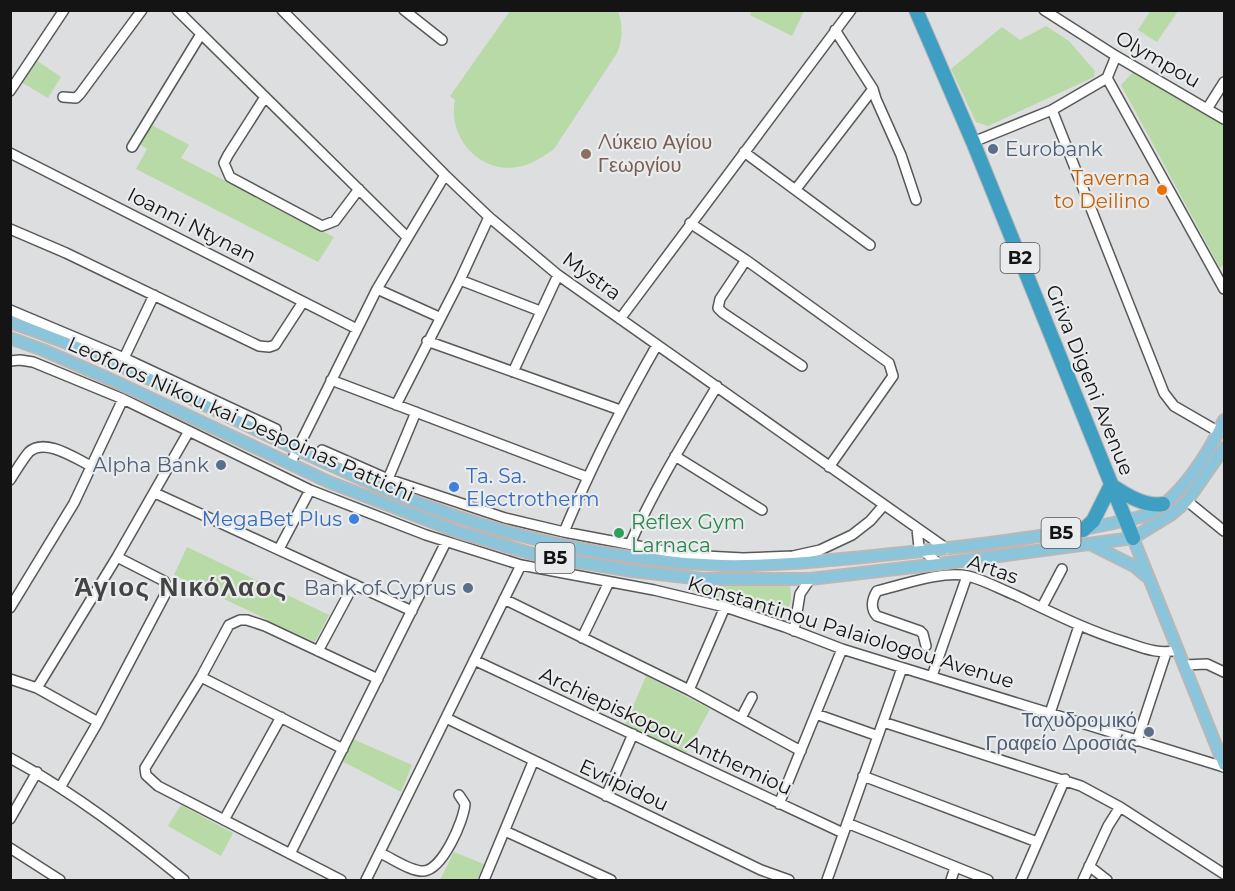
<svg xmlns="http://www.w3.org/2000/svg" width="1235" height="891" font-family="Montserrat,sans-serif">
<rect width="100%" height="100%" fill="#dddedf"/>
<!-- green -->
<path fill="#b8daa7" d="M1151 10 1178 11 1157 42 1138 30Z
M510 11H618C623 25 623 39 617 53L554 149C542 157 532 165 517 167 479 174 447 136 455 100L450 96Z
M752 11V10L804 11 792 36 750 15Z
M1046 26 1069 41 1095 71 1094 77 988 126 976 122 951 69 1002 27 1020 40Z
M36 60 61 77 48 98 21 82Z
M1134 71 1224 124V264L1220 268 1121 85Z
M150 124 189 145 181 158 334 237 318 262 136 169 147 149 138 143Z
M187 547 329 615 315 642 268 621V620L174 575Z
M693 579 786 584 790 586C792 598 792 611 779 616L746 603 690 590Z
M646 676 710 709 686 753 625 725Z
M353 739 412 765 401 792 340 760Z
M181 805 233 833 221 856 168 826Z
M454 852 484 864 477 880H440Z"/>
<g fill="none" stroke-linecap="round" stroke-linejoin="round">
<defs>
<path id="minor" d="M177 10 407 237
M282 10 445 175 489 217 558 275 947 549
M404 10 442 40
M1044 10 1116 56 1224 119
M835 30 873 89 876 99 901 155 916 200
M1116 56 1107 78 1224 289
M10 91 64 10
M63 97 76 98 80 94 142 10
M265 97 228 155 224 163 230 177 322 226 335 221 359 189
M1207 109 1224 82
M1052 110 1164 393 1174 406 1219 432
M973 142 1052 110 1107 78
M132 147 201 34
M744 152 870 245
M10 153 357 329
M796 189 873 89
M690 223 746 260 889 363 893 376 829 467
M10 229 66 253 259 346 269 347 275 345 303 302
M746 260 720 299 718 308 723 313 802 366
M460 280 540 311
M377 289 439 317
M10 310 124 358 276 429
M620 319 851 10
M427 341 620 410
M124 358 154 295
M10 361 20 360 33 362 123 399 310 490 426 535 521 565 654 590 725 607 785 627 842 649 1224 767
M513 372 558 275
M331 380 587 477
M396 405 460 280 489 217
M322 450 388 479 505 518 564 532 686 555 743 558 793 556 820 550 852 535 870 521 884 505
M675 456 762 510
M290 464 377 289 445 175
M388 479 416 412
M10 480C16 471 22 460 29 452 45 437 76 459 91 466
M155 493 412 611
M1187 501 1224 531
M917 529 919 547 939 564
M564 532C591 467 622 406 657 345
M630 544C654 489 686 438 717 386
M279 549 310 490
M504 599 689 690 801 751
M1042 607 1062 569
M10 608 74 503 123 399
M794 631 800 594 810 579
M582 638 609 582
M926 646 923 634 920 631 877 616C870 609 872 599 877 591 903 585 942 570 968 576 984 580 1000 589 1015 595 1051 612 1086 630 1125 642 1143 648 1159 655 1178 650
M318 651 354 584
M474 660 843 833
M1184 665 1207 664 1224 672
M932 676 967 576
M201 677 343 749
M10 679 37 688 98 722
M37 688 117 557 189 431
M689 690 725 607
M1050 713 1079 626
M816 714 878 736
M446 718 761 870 789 880
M741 718 752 697
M883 722 1081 786 1120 807 1224 874
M1137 741 1166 653
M10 758C73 792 129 835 184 880
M863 776 1037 842
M61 786 98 722 168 589 164 581 117 557
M606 796 633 734
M779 804 842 649
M10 819 37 772
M224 820 281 717
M847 823 988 880
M505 831 611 880
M10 848 60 880
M380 853C392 858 411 872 424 871 443 869 464 820 465 804L459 795
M290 854 446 542
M1089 866 1107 880
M341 880 158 786 146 775 145 768 201 677 229 625 240 620H247L265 626 378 679
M366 880 521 565
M484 880 533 762
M827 880 902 668
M951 880 955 868
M1021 880 1065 779
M1083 880 1108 826 1120 807"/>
<path id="major" d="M10 322C146 368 269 442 401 496 502 537 613 561 722 565 772 566 822 561 873 556 912 552 951 548 990 543 1032 537 1073 532 1114 523 1124 520 1136 519 1146 515 1179 501 1210 451 1224 420
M10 338 43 350 114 381 329 482 458 532 533 554 632 571 703 579H810L939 564 1133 538 1172 514 1187 501 1224 448
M1133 538 1224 765
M1094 546 1134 566 1147 577"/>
<path id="highway" d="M916 10 973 142 1133 538
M1111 485C1126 495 1145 507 1163 504
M1083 530 1093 521 1111 485"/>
</defs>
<!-- minor casing -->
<use href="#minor" stroke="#575858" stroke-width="12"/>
<!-- major casing -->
<use href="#major" stroke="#b8b8b8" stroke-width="14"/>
<!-- highway casing -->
<use href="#highway" stroke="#b8b8b8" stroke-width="16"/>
<!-- minor -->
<use href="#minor" stroke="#fff" stroke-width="9"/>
<!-- major -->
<use href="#major" stroke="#8bc5db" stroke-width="10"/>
<!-- highway -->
<use href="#highway" stroke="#3e9fc3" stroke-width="14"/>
</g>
<!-- markers -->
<g fill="#5c6f8a" stroke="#eaebec" stroke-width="2">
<circle cx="993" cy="149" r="6"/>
<circle cx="221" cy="465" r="6"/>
<circle cx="468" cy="588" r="6"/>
<circle cx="1149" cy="732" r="6"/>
</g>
<circle fill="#8d6e63" stroke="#eaebec" stroke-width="2" cx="586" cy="154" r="6"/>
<circle fill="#e8710a" stroke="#eaebec" stroke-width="2" cx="1162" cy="190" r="6"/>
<g fill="#3f7fe0" stroke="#eaebec" stroke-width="2">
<circle cx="454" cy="487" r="6"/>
<circle cx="354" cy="519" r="6"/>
</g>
<circle fill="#2e9e5b" stroke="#eaebec" stroke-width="2" cx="619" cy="533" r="6"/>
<g text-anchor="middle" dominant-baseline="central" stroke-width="4.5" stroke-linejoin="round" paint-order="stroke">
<!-- shield labels -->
<g fill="#eaebec" stroke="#545455" stroke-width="1.5">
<rect x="1000.5" y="243" width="39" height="30" rx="4.5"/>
<rect x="1041.5" y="518" width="39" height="30" rx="4.5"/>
<rect x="535.5" y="543" width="39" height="30" rx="4.5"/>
</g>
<g font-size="18" font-weight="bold" fill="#141414">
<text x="1020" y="258">B2</text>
<text x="1061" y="533">B5</text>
<text x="555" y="558">B5</text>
</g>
<!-- street labels -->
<g font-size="20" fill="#141414" stroke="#eaebec">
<text transform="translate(1158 59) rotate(30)">Olympou</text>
<text transform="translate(192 225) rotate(27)">Ioanni Ntynan</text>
<text transform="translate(592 276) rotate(36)">Mystra</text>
<text transform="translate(1090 380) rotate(68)">Griva Digeni Avenue</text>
<text transform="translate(241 419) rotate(24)">Leoforos Nikou kai Despoinas Pattichi</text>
<text transform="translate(993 569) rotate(19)">Artas</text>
<text transform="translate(851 632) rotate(17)">Konstantinou Palaiologou Avenue</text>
<text transform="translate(666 731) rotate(25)">Archiepiskopou Anthemiou</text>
<text transform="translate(624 785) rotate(25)">Evripidou</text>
</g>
<!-- education labels -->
<g font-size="20" fill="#785e54" stroke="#eaebec" text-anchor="start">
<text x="598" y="142">Λύκειο Αγίου<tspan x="598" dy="23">Γεωργίου</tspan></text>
</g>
<!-- service labels -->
<g font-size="20" fill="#4e5e75" stroke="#eaebec" text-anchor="end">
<text x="1005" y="149" text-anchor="start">Eurobank</text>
<text x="209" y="465">Alpha Bank</text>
<text x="456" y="588">Bank of Cyprus</text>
<text x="1137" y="720">Ταχυδρομικό<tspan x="1137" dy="23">Γραφείο Δροσιάς</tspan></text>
</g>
<!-- food labels -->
<g font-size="20" fill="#c56008" stroke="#eaebec" text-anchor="end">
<text x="1150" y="178">Taverna<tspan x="1150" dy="23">to Deilino</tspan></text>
</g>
<!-- shop labels -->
<g font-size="20" fill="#366cbe" stroke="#eaebec" text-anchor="start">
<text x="466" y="476">Ta. Sa.<tspan x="466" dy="23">Electrotherm</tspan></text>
<text x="342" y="519" text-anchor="end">MegaBet Plus</text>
</g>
<!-- leisure labels -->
<g font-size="20" fill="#27864d" stroke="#eaebec" text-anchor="start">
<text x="631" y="522">Reflex Gym<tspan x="631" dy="23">Larnaca</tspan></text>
</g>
<!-- district labels -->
<g font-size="26" font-weight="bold" letter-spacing="1.5" fill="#434344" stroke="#eaebec">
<text x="181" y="587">Άγιος Νικόλαος</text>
</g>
</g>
<!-- border -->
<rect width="1235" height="891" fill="none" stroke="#141414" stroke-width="24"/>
</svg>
